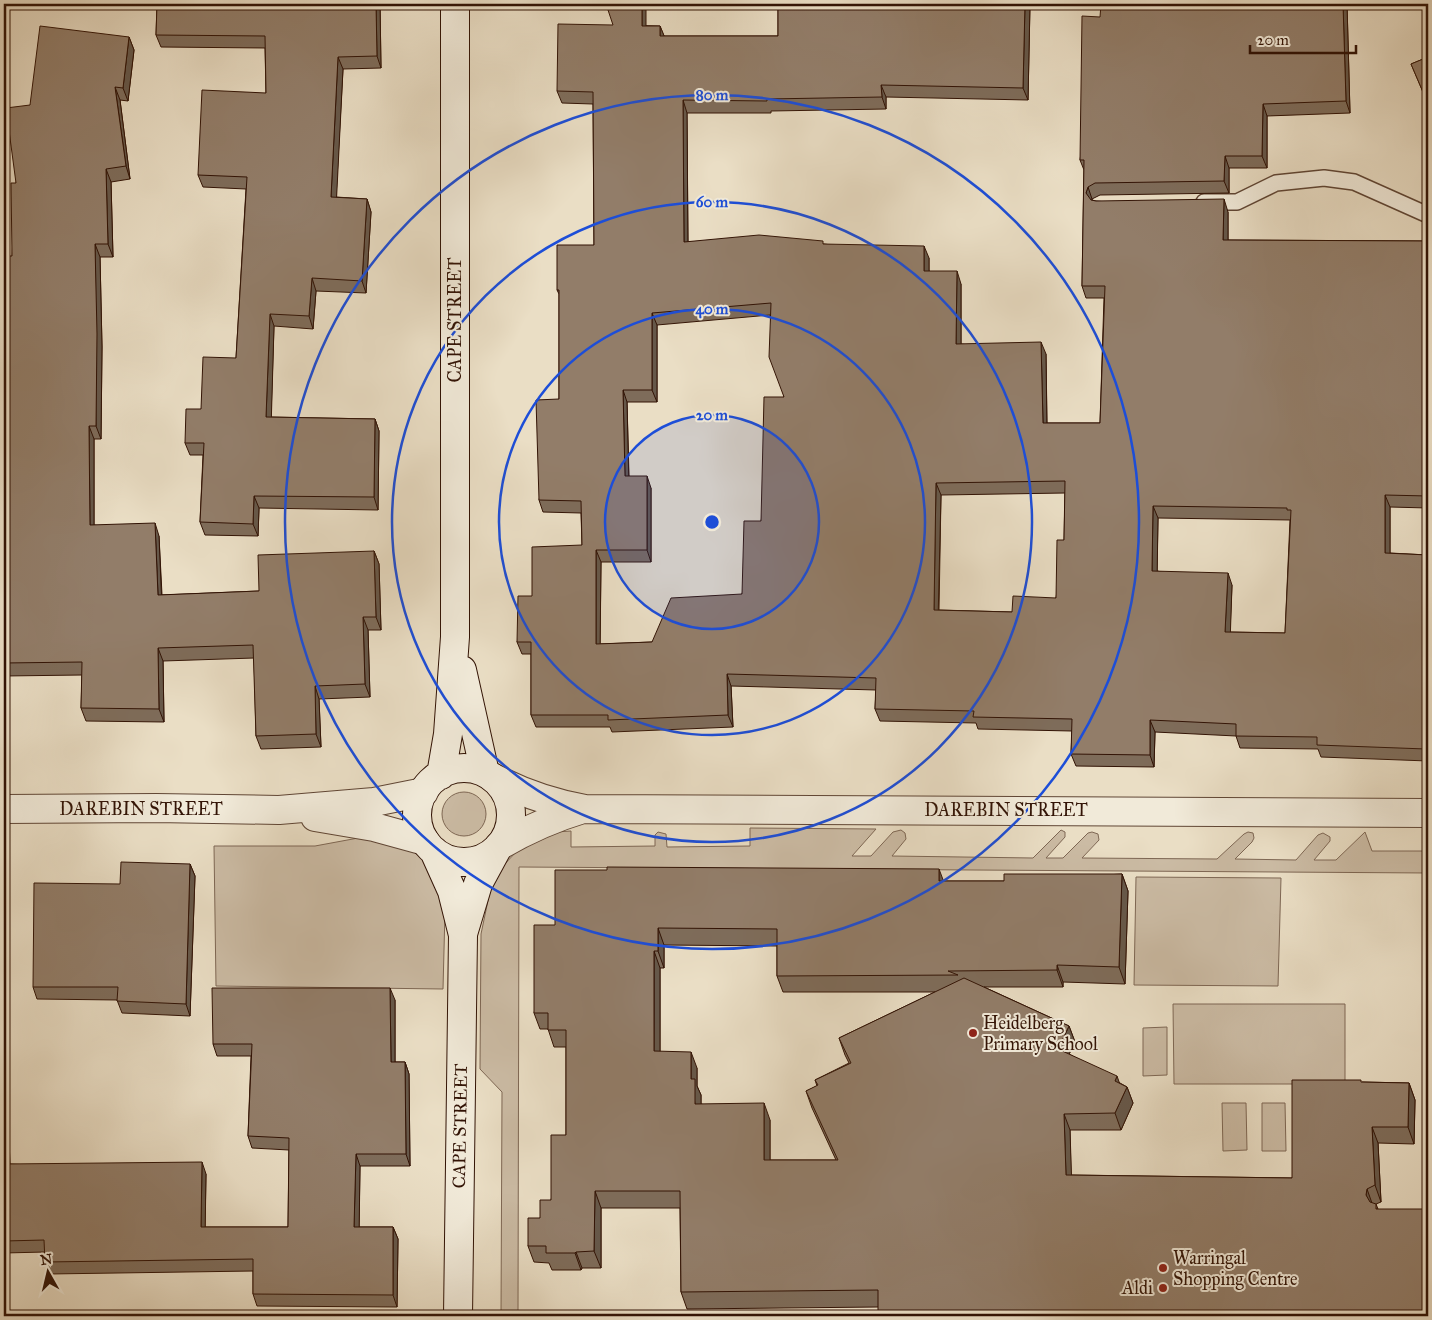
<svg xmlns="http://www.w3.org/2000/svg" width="1432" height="1320" font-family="'IM FELL Great Primer',serif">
<rect width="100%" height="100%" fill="#eadec5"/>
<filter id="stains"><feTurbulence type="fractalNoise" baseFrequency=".004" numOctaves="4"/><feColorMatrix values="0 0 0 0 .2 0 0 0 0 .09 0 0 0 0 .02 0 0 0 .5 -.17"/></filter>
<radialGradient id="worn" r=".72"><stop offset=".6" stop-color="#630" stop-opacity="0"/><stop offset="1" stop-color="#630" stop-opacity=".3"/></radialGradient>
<!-- green -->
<path fill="#cbbba4" stroke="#7e6754" d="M442 814a22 22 0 1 1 44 0a22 22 0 1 1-44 0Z
M750 828 876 829 852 856H871L893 832 901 830 905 833 906 839 892 856 1033 858 1061 830 1065 832V837L1046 858H1063L1088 833 1092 832 1098 834 1099 840 1082 858 1217 859 1244 834 1248 832 1253 833 1254 838 1252 842 1235 859 1296 860 1318 835 1323 833 1330 837V841L1314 860H1336L1365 832 1372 851H1428V873L519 867 518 1316H501L502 1092 480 1069 481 934 490 891 501 868 517 851 556 832 571 831V847L655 846V835L658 832 666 834 667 847 750 846Z
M369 836 420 853 433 866 445 911 443 989 216 986 214 846H315Z
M1136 877 1281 878 1278 986 1134 985Z
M1173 1004H1345V1084H1174Z
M1167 1027V1075L1143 1076V1028Z
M1222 1103H1246L1247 1150 1223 1151Z
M1262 1103H1285L1286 1151H1262Z"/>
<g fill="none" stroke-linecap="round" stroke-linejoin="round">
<defs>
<path id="lane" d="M1204 202H1237L1276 183 1324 178 1354 182 1428 215"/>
<path id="street" d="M492 777C522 793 551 803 585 809L1428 813
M4 809 156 808 279 810 374 802 424 792
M315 817 374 827 425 841
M499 846C526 830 553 818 583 809"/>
<path id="secondary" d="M462 670 485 773
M417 815a47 47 0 1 1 94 0a47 47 0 1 1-94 0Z
M441 775 448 734 455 637V4
M434 851 452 891 463 935 458 1316
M463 934 478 884 497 849"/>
</defs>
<!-- lane casing -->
<use href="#lane" stroke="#604635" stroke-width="18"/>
<!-- street casing -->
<use href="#street" stroke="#604635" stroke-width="30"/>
<!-- secondary casing -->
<use href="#secondary" stroke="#321305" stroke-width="30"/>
<!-- lane -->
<use href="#lane" stroke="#f1ead9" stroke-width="15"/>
<!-- street -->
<use href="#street" stroke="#f1ead9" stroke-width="28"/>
<!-- secondary -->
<use href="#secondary" stroke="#f1ead9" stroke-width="28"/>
</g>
<!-- wall -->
<path fill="#7e6c5a" stroke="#321305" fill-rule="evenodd" d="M157 4H380L381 68 343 69 336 197 367 199 371 212 366 293 316 291 313 329 274 326 271 417 375 419 379 431 378 510 259 508 258 536 205 535 200 522 203 455H190L185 443 201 409 236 358 246 189 203 187 198 175 266 93 265 48 161 47 156 35Z
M778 4H1030L1028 100 886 97V109L771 111V113H687L688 242 824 244 929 258V271L961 284V344L1046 354 1047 423H1100L1104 298H1086L1082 286 1084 170 1080 160 1100 17 1347 4 1350 113 1267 116V168H1229V193L1100 195 1092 199V200L1096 201 1228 212V240L1428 241V508L1390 507V553L1428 555V763V761L1321 757 1318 749 1240 748 1236 736 1155 732 1154 767 1076 766 1071 754 1072 731 978 729 976 723 880 721 875 709 876 690 731 686 733 727 612 732 610 727H536L531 715V654H522L517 642 532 596 582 545 581 513 543 512 539 500 559 399V294L557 290 594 245 593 104 562 103 557 91 613 25 660 26 664 36H778ZM770 315 784 397 761 521 742 594 652 642 600 644 601 562H651V488L629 476 627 402H657V325ZM1065 493 1064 540 1056 598 1012 612 939 610 941 495ZM1158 518 1290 520 1285 633 1230 632 1232 585 1157 571Z
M129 37 134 50 128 101 120 100 130 179 111 182 113 257H100L102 347 101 439H94V525L159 536 162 595 259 591 374 551 379 564 381 630H368L370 697 319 699 321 747 261 749 256 736 254 658 163 661 164 722 86 721 81 708 82 675 4 676V433H6L7 347 4 337 12 256 16 183 30 105Z
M1428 57V104L1411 64Z
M190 864 195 876 190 1016 122 1013 117 1000 37 999 33 987Z
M1122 874 1128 891 1125 984 1063 982V987H984L1069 1026 1075 1042 1069 1054 1120 1083 1127 1087 1133 1103 1121 1130H1070L1071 1175 1292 1178 1362 1082 1409 1083 1415 1100 1414 1144 1378 1143 1381 1202 1376 1204 1378 1209 878 1307 687 1309 681 1292 680 1208H601V1268H582L581 1270H552L549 1263 534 1262 528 1246 540 1218 551 1200 566 1135V1047H554L548 1029H540L534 1013 555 925 943 881H1004ZM664 945 777 946V976L783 992H935L839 1038 845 1055 849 1063 815 1080 817 1086 806 1091 812 1108 836 1160H770V1120L701 1104V1095L697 1086V1068L660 1052V968H664Z
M395 1000V1062H405L409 1074 410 1166H360L359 1227H393L398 1239 397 1307 257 1306 253 1294V1271L49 1274 45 1262V1252L4 1253V1082L7 1092 10 1164 206 1174 205 1227H288L289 1150 252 1148 248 1136 251 1056H217L213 1044Z"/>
<!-- shaded-wall -->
<path fill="#66584a" stroke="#321305" d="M376 4H380L381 68 377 56Z
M642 4H646V38L642 26Z
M1025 4H1030L1028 100 1023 88Z
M1343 4H1347L1350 113 1346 101Z
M660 26 665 38 660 36Z
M129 37 134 50 128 101 123 88Z
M338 57 343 69 336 209 331 197Z
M881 85 886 97V109L882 97Z
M115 87 120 100 130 179 126 166Z
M683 100 687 113 688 254 684 242Z
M1263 104 1267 116V168L1262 156Z
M1225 156 1229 168V193L1224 181Z
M106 169 111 182 113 257 108 244Z
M1088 187 1092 199 1091 205 1086 193Z
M367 199 371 212 366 293 362 281Z
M1224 199 1228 212V252L1223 240Z
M95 244 100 257 102 347 101 439 96 426Z
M924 246 929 258V283L924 271Z
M957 271 961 284V356L956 344Z
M312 278 316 291 313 329 309 316Z
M652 313 657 325V402L652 390Z
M270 314 274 326 271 430 266 417Z
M1041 342 1046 354 1047 435 1043 423Z
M623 390 627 402 629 488 625 476Z
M375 419 379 431 378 510 374 497Z
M89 426 94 439V538L90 525Z
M647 476 651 488V562L647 550Z
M936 483 941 495 938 622 934 610Z
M1385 495 1390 507V565L1385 553Z
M254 496 259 508 258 536 253 524Z
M1153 506 1158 518 1157 583 1152 571Z
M155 523 159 536 162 608 158 595Z
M596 550 601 562 600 656 596 644Z
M374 551 379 564 381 630 376 617Z
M1228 573 1232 585 1230 644 1225 632Z
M363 617 368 630 370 697 365 684Z
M158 648 163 661 164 722 159 709Z
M727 674 731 686 733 727 728 715Z
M315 686 319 699 321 747 316 734Z
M1150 720 1155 732 1154 767 1150 755Z
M190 864 195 876 190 1016 186 1004Z
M939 869 945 885 939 881Z
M1122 874 1128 891 1125 984 1119 967Z
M658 928 664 945V968L658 951Z
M654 951 660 968V1068L654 1051Z
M1057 965 1063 982V987L1057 970Z
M390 988 395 1000V1074L391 1062Z
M1069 1026 1075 1042 1064 1065 1058 1049Z
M691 1052 697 1068V1086L701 1095V1120L695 1104 691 1079Z
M405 1062 409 1074 410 1166 406 1154Z
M1117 1076 1123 1093 1115 1081Z
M4 1082 7 1092 10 1176 6 1164Z
M1409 1083 1415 1100 1414 1144 1408 1127Z
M1127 1087 1133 1103 1121 1130 1115 1113Z
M764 1103 770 1120V1177L764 1160Z
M1064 1114 1070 1130 1072 1192 1066 1175Z
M1372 1127 1378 1143 1381 1202 1375 1185Z
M356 1154 360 1166 359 1239 354 1227Z
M202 1162 206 1174 205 1239 201 1227Z
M1367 1189 1373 1206 1372 1211 1366 1195Z
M595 1191 601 1208V1268L594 1251Z
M393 1227 398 1239 397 1307 393 1295Z
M576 1252 582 1268 581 1270 575 1253Z"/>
<!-- building -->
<path fill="#927d69" stroke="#321305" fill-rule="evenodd" d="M157 4H376L377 56 338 57 331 197 367 199 362 281 312 278 309 316 270 314 266 417 375 419 374 497 254 496 253 524 200 522 204 443H185L186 409H201L203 357 236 358 247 177 198 175 202 90 266 93 265 36 156 35Z
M606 4H642V26H660V36H778V4H1025L1023 88 881 85 882 97 767 99V101L683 100 684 242 759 235 823 241V244L924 246V271H957L956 344 1041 342 1043 423H1100L1105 286H1082L1084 160H1080L1082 16 1100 17 1101 4H1343L1346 101 1263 104 1262 156H1225L1224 181 1095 183 1088 187 1086 193 1091 200 1096 201 1224 199 1223 240 1428 241V496L1385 495V553L1428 555V757L1426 756V749L1317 745V737L1236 736V724L1150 720V755L1071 754 1072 719 973 717 974 711 875 709 876 678 727 674 728 715 608 720V715H531V642H517L518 596H532V547L582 545 581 501 539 500 536 400 559 399V290H557V245H594L593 92 557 91 558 24 613 25ZM771 303 769 357 784 397H764L761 521H744L742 594 671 598 652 642 596 644V550H647V476H625L623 390H652V313ZM1065 481 1064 540H1057L1056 598 1013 596 1012 612 934 610 936 483ZM1153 506 1287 508V510H1291L1285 633 1225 632 1228 573 1152 571Z
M40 26 129 37 123 88 115 87 126 166 106 169 108 244H95L97 334 96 426H89L90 525 155 523 158 595 259 591 258 555 374 551 376 617H363L365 684 315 686 316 734 256 736 253 645 158 648 159 709 81 708 82 662 4 663V433H6L7 337H4V256H12L11 183H16L6 108 30 105Z
M1428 57V89L1423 92 1411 64Z
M121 862 190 864 186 1004 117 1001 118 987H33L34 883 120 884Z
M607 867 939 869V881H1004V874H1122L1119 967 1057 965V970L948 971 958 975 777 976V929L658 928V951H654V1051L691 1052V1079H695V1104L764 1103V1160H838L806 1091 818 1085 815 1080 851 1063 839 1038 964 978 1069 1026 1058 1049 1117 1076 1115 1081 1127 1087 1115 1113 1064 1114 1066 1175 1292 1178V1080H1361V1082L1409 1083 1408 1127H1372L1375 1185 1367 1189 1366 1195 1370 1202 1376 1204V1209H1428V1316H878V1290L681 1292 680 1191H595L594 1251 576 1252 575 1253H546V1246H528V1218H540V1200H551V1135H566V1030H548V1013H534V925H555V870H607Z
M212 988H390L391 1062H405L406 1154H356L354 1227H393V1295L253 1294V1259L45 1262 44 1240 4 1241V1102L6 1164 202 1162 201 1227H288L289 1138 248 1136 252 1044H213Z"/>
<!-- distance rings -->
<circle cx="712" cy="522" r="107" fill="#1d4ed8" fill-opacity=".12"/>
<g fill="none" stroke="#1d4ed8" stroke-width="2.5">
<circle cx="712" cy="522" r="107"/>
<circle cx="712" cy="522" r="213"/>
<circle cx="712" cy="522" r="320"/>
<circle cx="712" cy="522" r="427"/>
</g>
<!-- markers -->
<g fill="#8f2418" stroke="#f1ead9" stroke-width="2">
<circle cx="973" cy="1033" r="5"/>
<circle cx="1163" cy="1268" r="5"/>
<circle cx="1163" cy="1288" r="5"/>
</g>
<g text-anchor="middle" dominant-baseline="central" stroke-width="4" stroke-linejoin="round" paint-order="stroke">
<!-- street labels -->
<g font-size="18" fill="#321305" stroke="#f1ead9">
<text transform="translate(455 320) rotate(-90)">CAPE STREET</text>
<text x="141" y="809">DAREBIN STREET</text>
<text x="1006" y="810">DAREBIN STREET</text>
<text transform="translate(460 1126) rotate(-89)">CAPE STREET</text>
</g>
<!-- poi labels -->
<g font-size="18" fill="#321305" stroke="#f1ead9" text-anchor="start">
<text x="983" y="1023">Heidelberg<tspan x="983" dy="21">Primary School</tspan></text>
<text x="1173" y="1258">Warringal<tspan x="1173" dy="21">Shopping Centre</tspan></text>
<text x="1153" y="1288" text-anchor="end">Aldi</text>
</g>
</g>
<circle cx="712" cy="522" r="8" fill="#1d4ed8" stroke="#f1ead9" stroke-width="2.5"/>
<g font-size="15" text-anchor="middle" font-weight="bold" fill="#1d4ed8" stroke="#f1ead9" stroke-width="4" stroke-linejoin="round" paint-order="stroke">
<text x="712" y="100">80 m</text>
<text x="712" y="207">60 m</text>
<text x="712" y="314">40 m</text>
<text x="712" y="420">20 m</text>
</g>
<!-- margin -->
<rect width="1432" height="1320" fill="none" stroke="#eadec5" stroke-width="20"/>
<rect x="5" y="5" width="1422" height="1310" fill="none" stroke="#321305" stroke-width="2.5"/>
<rect x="10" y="10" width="1412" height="1300" fill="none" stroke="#321305"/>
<!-- north arrow -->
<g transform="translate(48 1272) rotate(352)" stroke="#f1ead9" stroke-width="4" paint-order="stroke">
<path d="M0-4L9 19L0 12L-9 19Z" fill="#321305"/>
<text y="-8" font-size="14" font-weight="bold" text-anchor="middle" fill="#321305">N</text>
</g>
<!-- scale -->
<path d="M1250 45v8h106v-8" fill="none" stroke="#321305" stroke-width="2.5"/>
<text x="1257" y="45" font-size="15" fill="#321305" stroke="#f1ead9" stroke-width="4" paint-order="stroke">20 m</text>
<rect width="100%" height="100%" filter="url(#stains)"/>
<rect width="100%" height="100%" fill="url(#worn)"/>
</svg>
